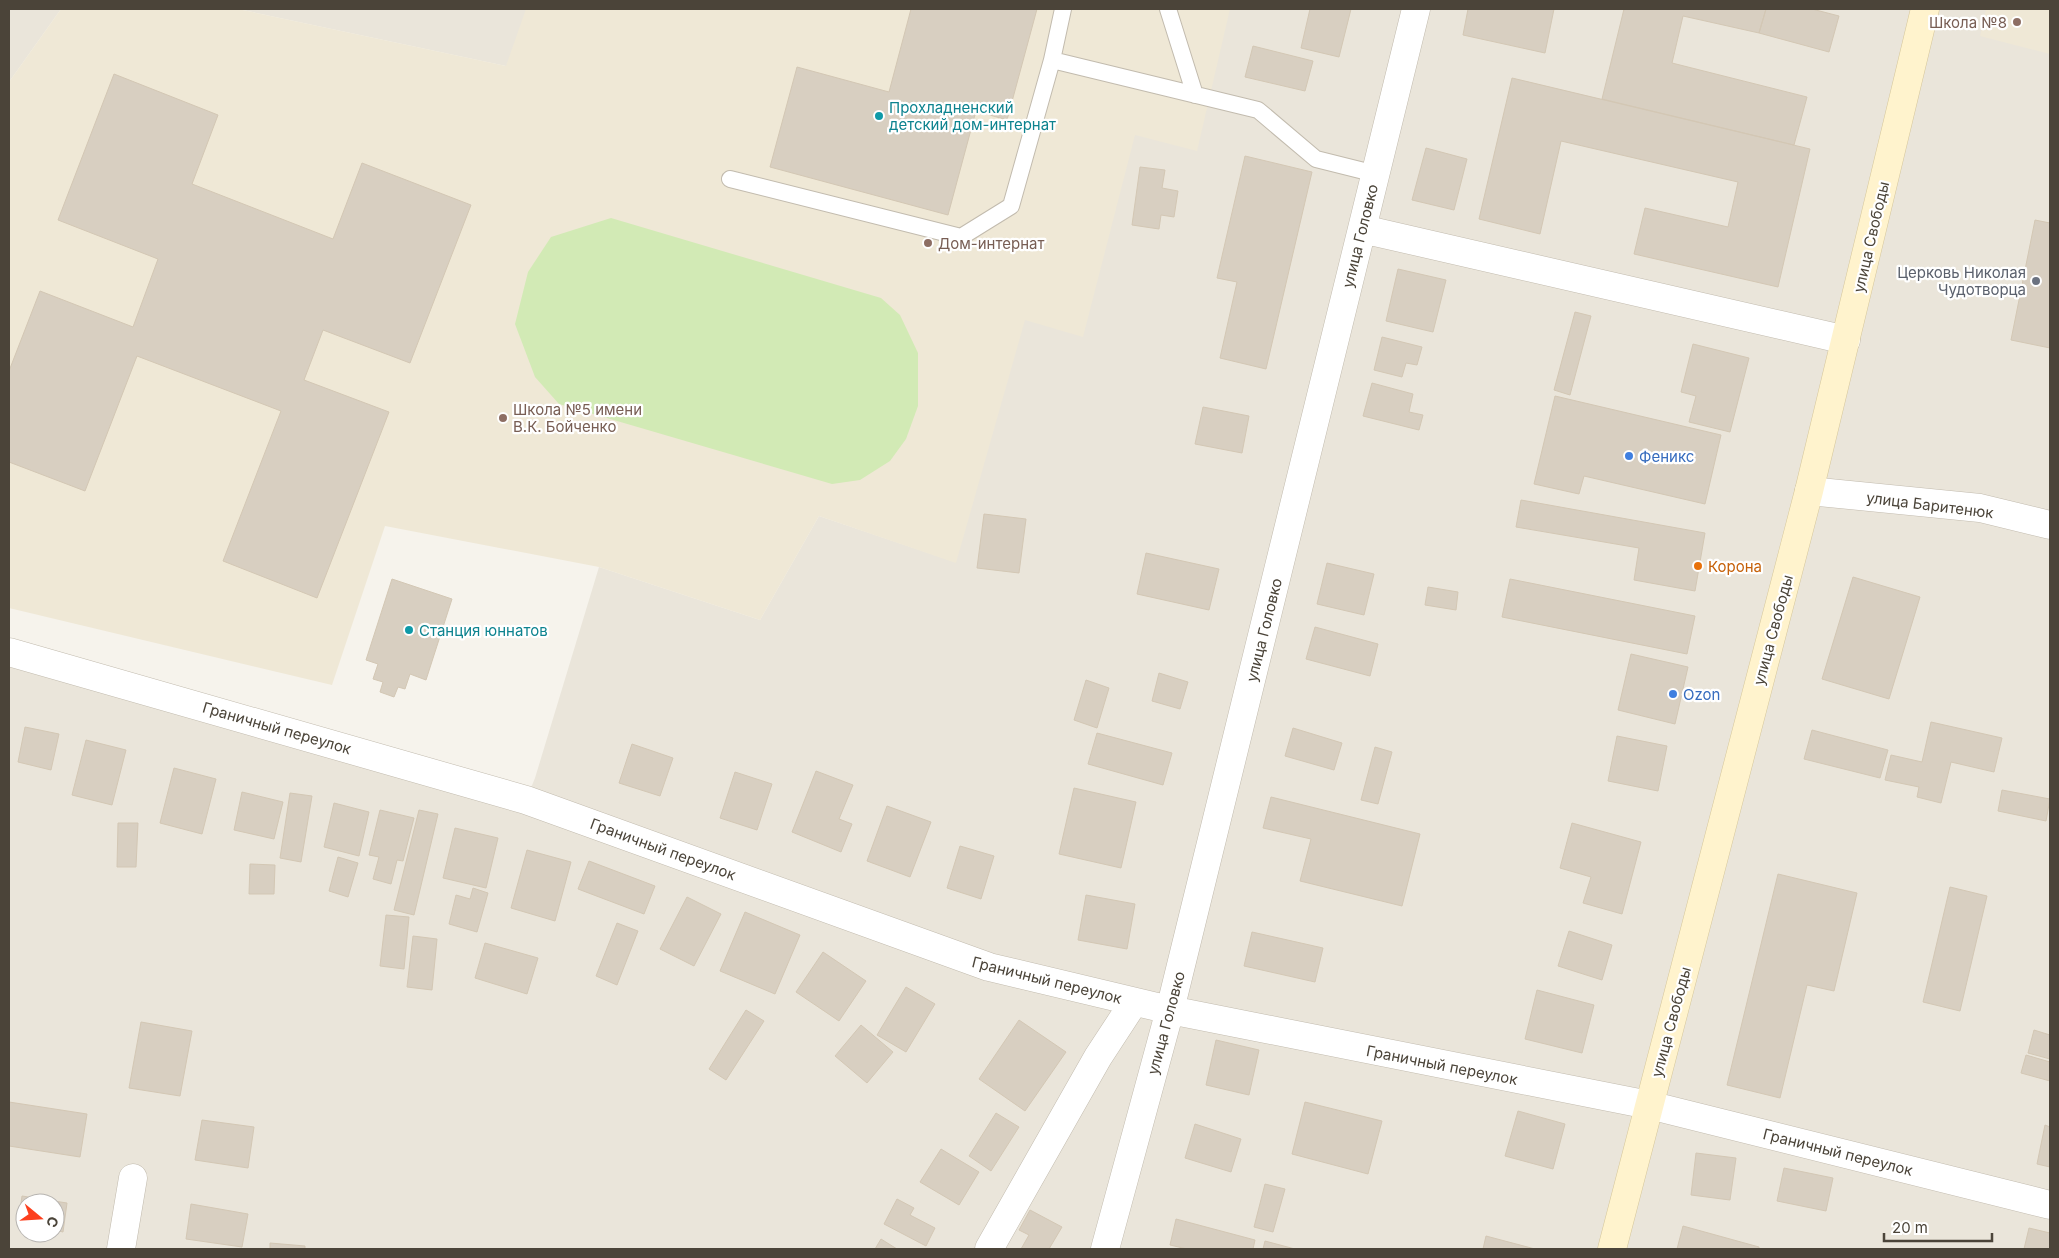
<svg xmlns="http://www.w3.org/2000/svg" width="2059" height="1258" font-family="Inter,sans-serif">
<rect width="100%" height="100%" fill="#f6f3ec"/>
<!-- residential -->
<path fill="#eae5da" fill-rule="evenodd" d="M9 9H61L9 82Z
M238 9H2050V1249H9V658L526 800 535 778 599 567 760 620 819 516 955 562 506 66ZM25 1203H55V1233H25Z"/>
<!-- education -->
<path fill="#efe8d6" d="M61 9H238L506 66 526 9H1230L1197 151 1135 135 1083 337 1025 320 956 563 819 516 760 620 599 567 385 526 332 685 9 608V82Z
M1986 9H2050V54L1980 36Z"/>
<!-- green -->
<path fill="#d2eab5" d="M611 218 881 298 900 315 918 353V406L906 439 890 461 860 480 832 484 559 404 535 377 515 324 528 272 551 237Z"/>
<!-- building -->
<path fill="#d8cfc1" stroke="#d3c7b4" d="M911 9H1037L1007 120 976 111 948 215 770 167 797 67 889 92Z
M1310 9H1351L1339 57 1301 48Z
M1468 9H1554L1545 53 1463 35Z
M1624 9H1766L1759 33 1683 16 1672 63 1807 97 1794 145 1602 99Z
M1766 9H1812L1839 16 1829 52 1759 33Z
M1253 46 1313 61 1305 91 1245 77Z
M114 74 218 115 192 184 333 239 362 163 471 205 410 363 323 330 304 380 389 412 317 598 223 561 281 411 137 356 85 491 9 462V371L40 291 133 327 158 259 58 220Z
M1512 78 1810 149 1778 287 1634 254 1645 208 1728 227 1738 182 1561 141 1540 234 1479 219Z
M1426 148 1467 159 1454 210 1412 200Z
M1245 156 1312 172 1266 369 1220 358 1237 282 1217 278Z
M1140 167 1165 170 1162 188 1178 191 1174 217 1161 215 1159 229 1132 225Z
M2035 220 2050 223V348L2011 340Z
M1398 269 1446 280 1433 332 1386 321Z
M1575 312 1591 316 1570 395 1554 390Z
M1382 337 1422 347 1417 365 1406 363 1402 377 1374 370Z
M1693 344 1749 358 1730 432 1689 422 1696 396 1681 392Z
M1372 383 1413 394 1409 412 1423 415 1419 430 1363 416Z
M1555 396 1721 435 1705 504 1584 476 1579 494 1534 484Z
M1203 407 1249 416 1242 453 1195 444Z
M1521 500 1705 533 1695 591 1634 580 1639 548 1516 527Z
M984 514 1026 519 1019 573 977 568Z
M1146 553 1219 569 1209 610 1137 594Z
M1327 563 1374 574 1364 615 1317 604Z
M1853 577 1920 597 1889 699 1822 679Z
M392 579 452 599 426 680 410 674 405 689 398 687 394 697 380 692 383 682 373 679 378 664 366 660Z
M1510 579 1695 616 1687 654 1502 617Z
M1428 587 1458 592 1456 610 1425 605Z
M1315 627 1378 644 1370 676 1306 659Z
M1631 654 1688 667 1675 724 1618 710Z
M1159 673 1188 682 1180 709 1152 701Z
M1086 680 1109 688 1097 728 1074 720Z
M1931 722 2002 738 1994 772 1951 762 1941 803 1917 797 1919 787 1885 780 1891 755 1922 762Z
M25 727 59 734 51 770 18 762Z
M1293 728 1342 743 1334 770 1285 756Z
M1812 730 1888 750 1880 778 1804 759Z
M1097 733 1172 753 1163 785 1088 764Z
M1617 736 1667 746 1658 791 1608 781Z
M86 740 126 750 112 805 72 795Z
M632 744 673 758 660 796 619 783Z
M1375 747 1392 752 1378 804 1361 800Z
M174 768 216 779 202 834 160 823Z
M816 771 853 785 839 819 852 824 841 852 792 832Z
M735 772 772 784 757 830 720 818Z
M1074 788 1136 802 1121 868 1059 854Z
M2002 790 2050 799 2046 821 1998 811Z
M242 792 283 802 274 839 234 830Z
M290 793 312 796 301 862 280 858Z
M1271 797 1420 834 1402 906 1300 881 1311 839 1263 828Z
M334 803 369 812 359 856 324 847Z
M887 806 931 822 910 877 867 861Z
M380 810 414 818 403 861 397 860 391 884 373 879 379 857 369 855Z
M419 810 438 814 414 915 394 910Z
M118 823H138L136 867H117Z
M1572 823 1641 842 1622 914 1583 903 1591 877 1560 868Z
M455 828 498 838 486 888 443 878Z
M960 846 994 856 981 899 947 888Z
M527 850 571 862 555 921 511 908Z
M338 857 358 863 348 897 329 891Z
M589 861 655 886 644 914 578 889Z
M250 864 275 865 274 894H249Z
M1778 874 1857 893 1834 991 1807 985 1780 1098 1727 1085Z
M1950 887 1987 896 1960 1011 1923 1002Z
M473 888 488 893 477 932 449 924 456 895 470 899Z
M1086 895 1135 904 1127 949 1078 940Z
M687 897 721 914 694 966 660 949Z
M745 912 800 935 775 994 720 971Z
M386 915 409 917 404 969 380 966Z
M617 923 638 931 617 985 596 976Z
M1569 931 1612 945 1602 980 1558 966Z
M1252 932 1323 948 1315 982 1244 966Z
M413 936 437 939 432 990 407 987Z
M485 943 538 958 527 994 475 978Z
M823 952 866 981 839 1021 796 992Z
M906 987 935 1004 906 1052 877 1035Z
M1537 990 1594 1005 1582 1053 1525 1039Z
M746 1010 764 1021 726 1080 709 1069Z
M1019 1020 1066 1052 1025 1111 979 1079Z
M141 1022 192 1031 180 1096 129 1088Z
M861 1025 893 1052 867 1083 835 1056Z
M2034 1030 2050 1035V1059L2028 1053Z
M1216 1040 1259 1050 1249 1095 1206 1085Z
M2026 1055 2050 1062V1081L2021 1073Z
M9 1102 87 1114 80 1157 9 1146Z
M1305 1102 1382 1121 1368 1174 1292 1154Z
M1518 1111 1565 1124 1553 1169 1505 1156Z
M996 1113 1019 1127 991 1171 969 1156Z
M202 1120 254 1127 248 1168 195 1160Z
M1195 1124 1241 1139 1231 1172 1185 1158Z
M2045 1125 2050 1127V1167L2037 1164Z
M941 1149 979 1172 959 1205 920 1182Z
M1696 1153 1736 1158 1730 1200 1691 1195Z
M1784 1168 1833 1178 1826 1211 1777 1201Z
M1265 1184 1285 1189 1273 1232 1254 1227Z
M22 1196 67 1203 63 1232 55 1230V1203H25V1226L18 1225Z
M897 1199 914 1208 910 1215 935 1228 926 1246 884 1224Z
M191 1204 248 1214 242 1247 186 1239Z
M1030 1210 1062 1227 1049 1249H1021L1029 1235 1019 1230Z
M1176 1219 1255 1240 1253 1249H1187L1170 1245Z
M1683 1226 1759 1247V1249H1677Z
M2029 1228 2050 1233V1249H2024Z
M1486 1236 1535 1249H1483Z
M881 1239 897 1249H875Z
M1265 1241 1295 1249H1263Z
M270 1243 305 1246V1249H270Z"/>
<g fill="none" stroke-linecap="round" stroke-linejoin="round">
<defs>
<path id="service" d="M1168 9 1195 95
M1052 60 1258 110 1316 159 1376 174
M730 179 961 237 1011 206 1052 60 1063 9"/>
<path id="minor" d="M1362 229 1846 340
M1809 491 1980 508 2050 525
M9 652 526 800 989 967 1170 1010 1649 1105 2050 1205
M121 1249 133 1178
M989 1249 1098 1057 1134 1002
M1105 1249 1170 1010 1416 9"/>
<path id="secondary" d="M1612 1249 1809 491 1925 9"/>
</defs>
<!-- service casing -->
<use href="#service" stroke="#c2bbae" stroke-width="18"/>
<!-- minor casing -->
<use href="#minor" stroke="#c2bbae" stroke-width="29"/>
<!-- secondary casing -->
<use href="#secondary" stroke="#d6c79b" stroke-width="29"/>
<!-- service -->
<use href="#service" stroke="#fff" stroke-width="16"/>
<!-- minor -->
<use href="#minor" stroke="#fff" stroke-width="28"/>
<!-- secondary -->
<use href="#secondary" stroke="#fff3cd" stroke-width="28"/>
</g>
<!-- markers -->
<g fill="#8d6e63" stroke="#fff" stroke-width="2">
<circle cx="2017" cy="22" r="5"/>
<circle cx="928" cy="243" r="5"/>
<circle cx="503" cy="418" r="5"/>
</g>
<g fill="#0f9aa8" stroke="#fff" stroke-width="2">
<circle cx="879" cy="116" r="5"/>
<circle cx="409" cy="630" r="5"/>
</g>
<circle fill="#6b7280" stroke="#fff" stroke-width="2" cx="2036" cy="281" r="5"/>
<g fill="#3f7fe0" stroke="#fff" stroke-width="2">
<circle cx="1629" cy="456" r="5"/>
<circle cx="1673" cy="694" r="5"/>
</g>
<circle fill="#e8710a" stroke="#fff" stroke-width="2" cx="1698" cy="566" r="5"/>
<g text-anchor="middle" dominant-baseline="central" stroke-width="4.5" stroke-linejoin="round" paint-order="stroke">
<!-- education labels -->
<g font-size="15" fill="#785e54" stroke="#fff" text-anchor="start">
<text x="2007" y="22" text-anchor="end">Школа №8</text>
<text x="938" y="243">Дом-интернат</text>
<text x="513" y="409">Школа №5 имени<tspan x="513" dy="17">В.К. Бойченко</tspan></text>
</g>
<!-- culture labels -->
<g font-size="15" fill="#0d838f" stroke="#fff" text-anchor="start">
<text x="889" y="107">Прохладненский<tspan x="889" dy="17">детский дом-интернат</tspan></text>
<text x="419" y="630">Станция юннатов</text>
</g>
<!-- street labels -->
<g font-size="15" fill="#4b4439" stroke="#fff">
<text transform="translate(1360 236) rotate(-76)">улица Головко</text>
<text transform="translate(1871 237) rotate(-77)">улица Свободы</text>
<text transform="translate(1930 505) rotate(7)">улица Баритенюк</text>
<text transform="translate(1264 630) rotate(-76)">улица Головко</text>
<text transform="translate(1773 630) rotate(-75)">улица Свободы</text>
<text transform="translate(277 728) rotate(16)">Граничный переулок</text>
<text transform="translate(663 849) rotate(20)">Граничный переулок</text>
<text transform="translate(1047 980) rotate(14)">Граничный переулок</text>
<text transform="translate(1671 1022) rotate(-75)">улица Свободы</text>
<text transform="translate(1166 1023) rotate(-75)">улица Головко</text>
<text transform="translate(1442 1065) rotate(11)">Граничный переулок</text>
<text transform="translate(1838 1152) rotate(14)">Граничный переулок</text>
</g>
<!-- worship labels -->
<g font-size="15" fill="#5b616d" stroke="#fff" text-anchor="end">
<text x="2026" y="272">Церковь Николая<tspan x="2026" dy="17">Чудотворца</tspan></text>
</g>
<!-- shop labels -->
<g font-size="15" fill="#366cbe" stroke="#fff" text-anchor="start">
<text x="1639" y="456">Феникс</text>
<text x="1683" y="694">Ozon</text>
</g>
<!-- food labels -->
<g font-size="15" fill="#c56008" stroke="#fff" text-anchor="start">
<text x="1708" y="566">Корона</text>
</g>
</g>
<!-- border -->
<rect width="2059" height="1258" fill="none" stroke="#4b4439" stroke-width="20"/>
<!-- north arrow -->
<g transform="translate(40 1218) rotate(108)"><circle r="24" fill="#ffffff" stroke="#b7b4b0"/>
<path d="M0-4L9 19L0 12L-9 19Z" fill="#fc3f1d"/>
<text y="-8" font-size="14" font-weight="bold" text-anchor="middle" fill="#4b4439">С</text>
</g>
<!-- scale -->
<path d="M1884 1233v8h108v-8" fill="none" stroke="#4b4439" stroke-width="2.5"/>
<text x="1892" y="1233" font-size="15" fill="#4b4439" stroke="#ffffff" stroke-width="4" paint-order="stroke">20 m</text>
</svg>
